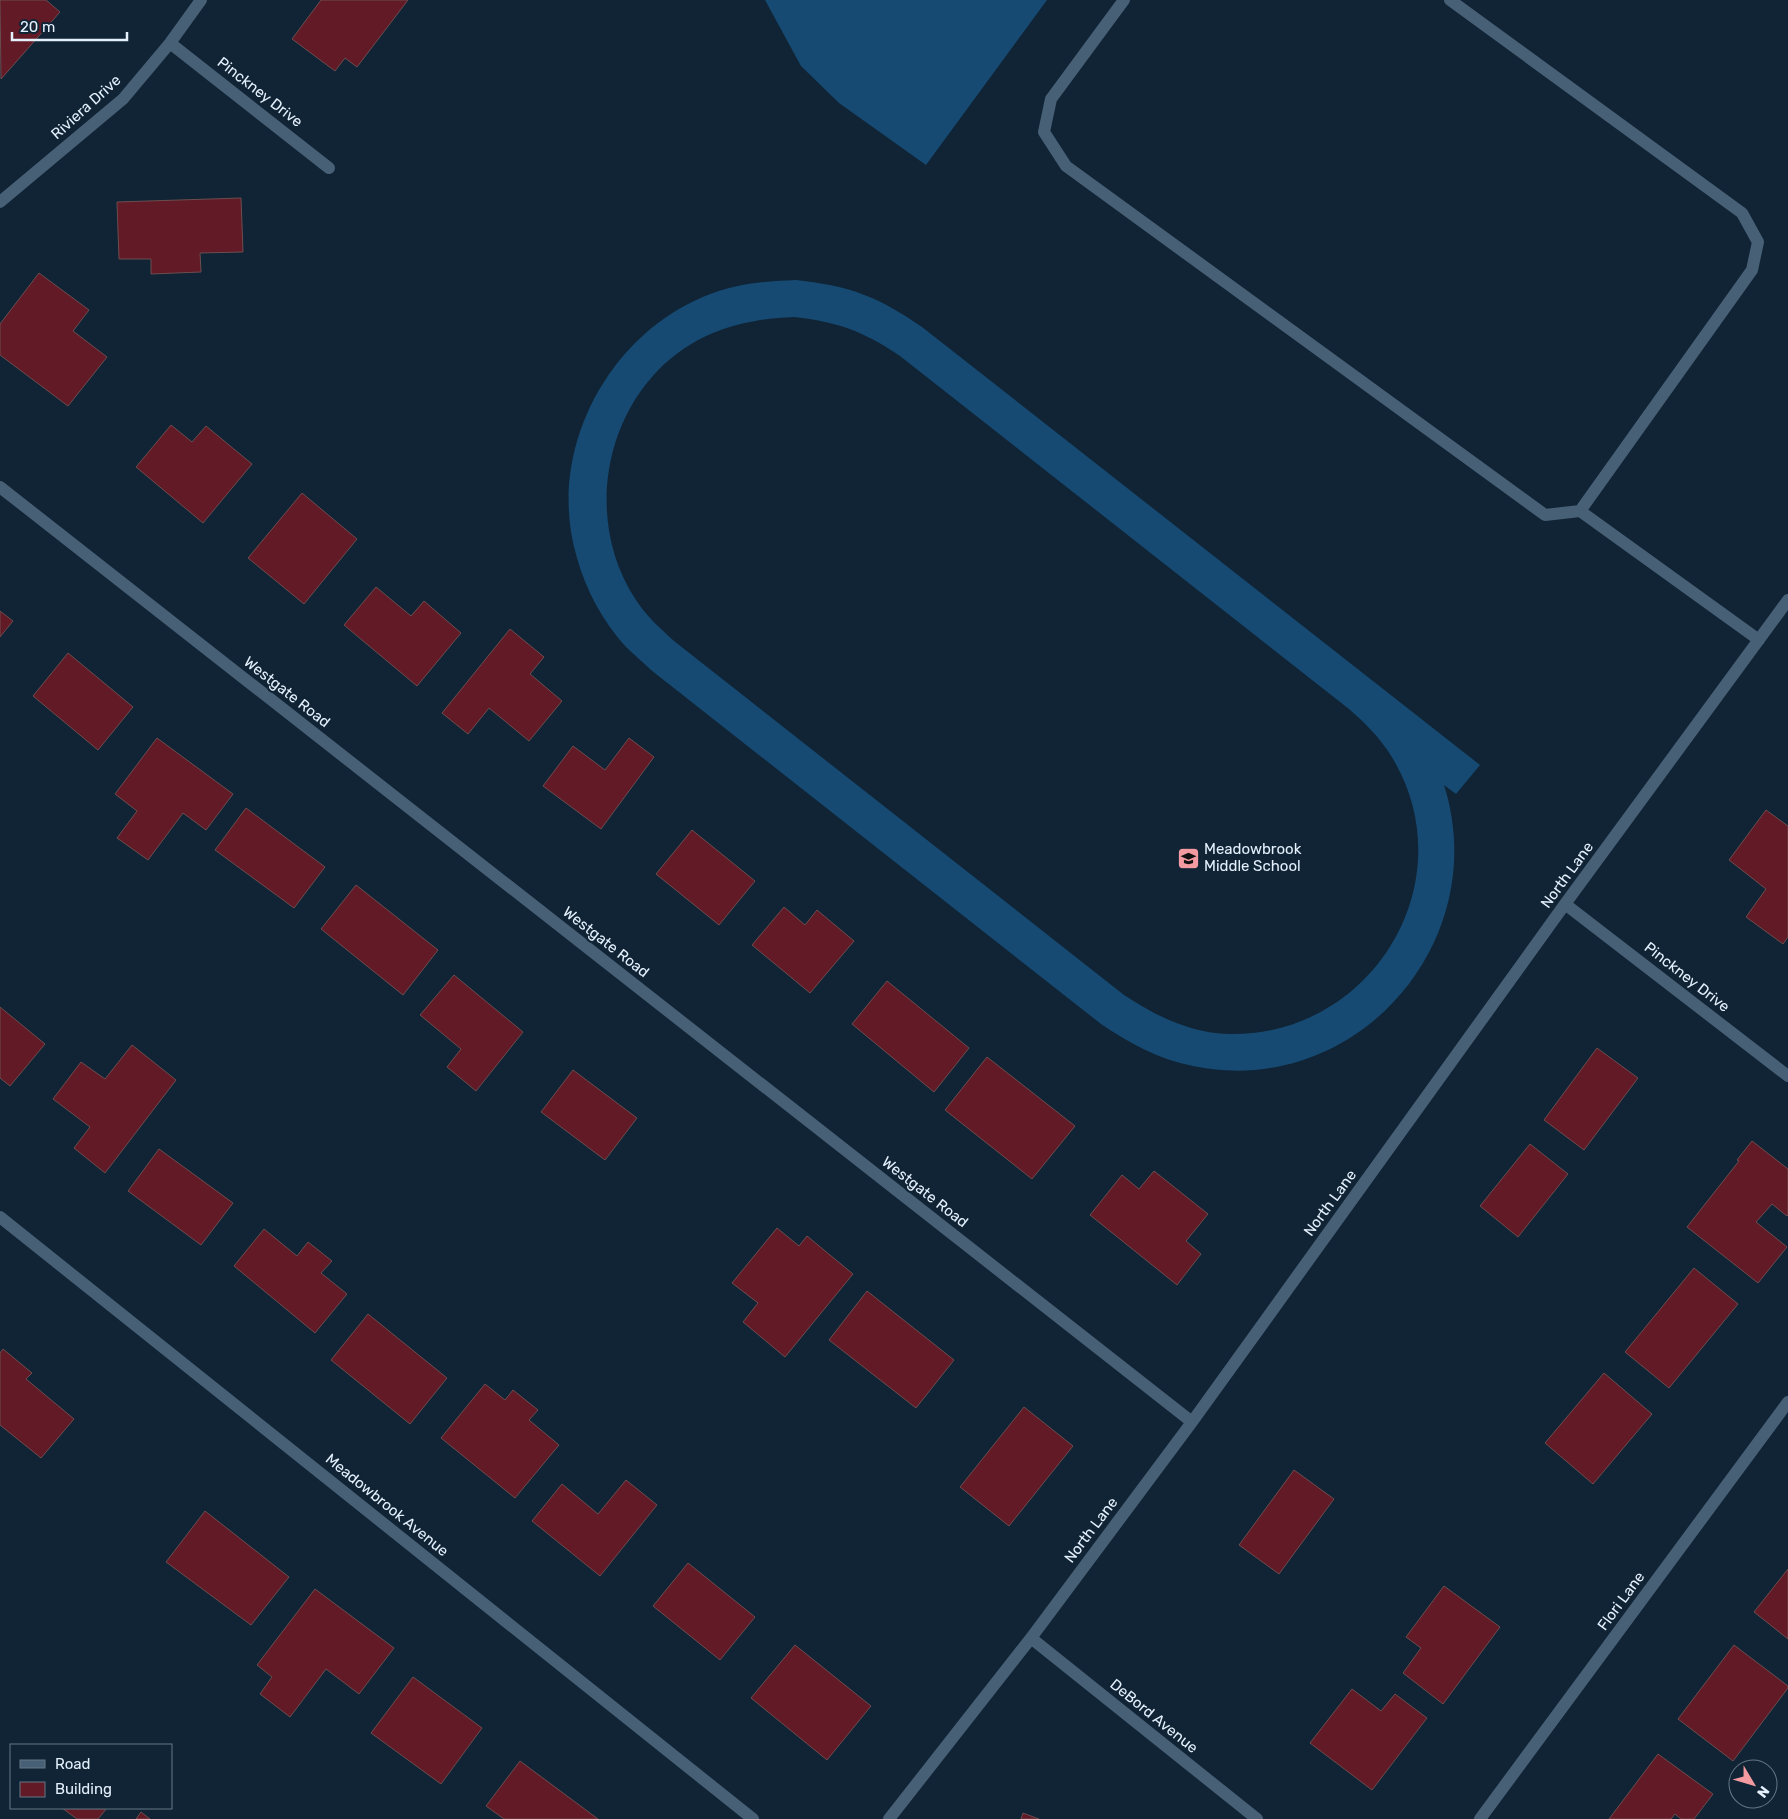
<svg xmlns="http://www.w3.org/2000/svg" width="1788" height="1819" font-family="Rubik,sans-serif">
<rect width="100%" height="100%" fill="#102435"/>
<!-- garden -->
<path fill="#164a72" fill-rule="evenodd" d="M765 0H1047L926 165 839 103 801 66Z
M796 280C850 286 877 296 922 327L1480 765 1456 794 1444 785C1494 942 1355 1100 1193 1066 1158 1059 1129 1043 1101 1024L651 670C643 662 634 655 626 647 603 622 586 590 577 558 543 446 616 318 729 288 751 282 774 281 796 280ZM794 317C838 322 863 331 900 356L1349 709C1364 722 1377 735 1388 751 1470 875 1375 1037 1229 1034 1190 1033 1156 1016 1124 995L674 641C660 628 646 616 636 600 576 510 611 375 713 333 740 322 766 318 794 317Z"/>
<!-- building -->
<path fill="#621a26" stroke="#6c4d4f" d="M0 0H46L60 12 1 79Z
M321 0H408L357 67 345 58 335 71 292 39Z
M241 198 243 252 200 253 201 272 151 274V259H119L117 202Z
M39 273 89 310 73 331 107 357 68 406 0 355V324Z
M171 425 192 442 206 426 252 464 203 523 136 467Z
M302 493 357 539 304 604 248 558Z
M376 587 411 616 424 601 461 633 417 686 344 625Z
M0 611 13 621 0 637Z
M510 629 544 657 530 674 562 701 529 741 489 708 468 734 442 713Z
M68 653 133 707 98 750 33 696Z
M157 738 233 794 206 830 183 813 148 860 117 838 137 811 115 794Z
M629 738 654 757 601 829 543 786 573 746 605 770Z
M246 808 325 867 294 908 215 850Z
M1766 810 1788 826V937L1783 944 1746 917 1766 889 1729 860Z
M692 830 755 881 719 925 656 874Z
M356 885 438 950 403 995 321 929Z
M784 907 805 925 817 910 854 941 810 993 752 945Z
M454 975 523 1032 476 1091 447 1067 461 1049 420 1015Z
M887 981 969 1048 934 1092 852 1024Z
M0 1007 45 1044 10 1086 0 1078Z
M132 1045 176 1080 105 1173 74 1148 90 1127 53 1099 81 1062 105 1079Z
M1597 1048 1638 1078 1584 1150 1544 1120Z
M987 1057 1075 1126 1032 1179 945 1110Z
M573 1070 637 1118 605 1160 541 1112Z
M1752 1141 1788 1169V1215L1787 1216 1772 1204 1756 1222 1787 1247 1758 1283 1687 1227 1739 1161 1737 1160Z
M1530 1144 1568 1174 1518 1237 1480 1206Z
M159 1149 233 1203 201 1245 128 1191Z
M1154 1171 1208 1214 1186 1241 1201 1254 1177 1285 1090 1215 1122 1175 1139 1189Z
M777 1228 799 1246 807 1236 853 1274 785 1357 743 1322 758 1303 732 1283Z
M264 1229 297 1256 308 1242 332 1261 321 1273 347 1294 315 1333 234 1266Z
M1694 1268 1738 1304 1669 1388 1625 1352Z
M867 1291 954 1360 916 1408 829 1340Z
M368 1314 447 1378 410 1424 331 1360Z
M3 1349 32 1373 26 1379 74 1419 41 1458 0 1425V1353Z
M1604 1373 1652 1414 1593 1484 1545 1443Z
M485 1384 505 1400 513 1390 538 1410 529 1420 559 1445 515 1498 441 1438Z
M1024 1407 1073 1446 1009 1526 960 1487Z
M1294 1470 1334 1499 1279 1574 1239 1545Z
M626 1480 657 1505 600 1576 532 1521 562 1484 598 1514Z
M205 1511 289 1577 251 1625 166 1562Z
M688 1563 755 1617 720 1660 653 1606Z
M1788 1569V1639L1754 1612Z
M1444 1586 1500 1627 1443 1704 1403 1673 1421 1648 1406 1637Z
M315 1589 394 1648 359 1694 326 1669 290 1717 260 1694 272 1677 257 1665Z
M795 1645 871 1706 827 1760 751 1698Z
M1734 1645 1788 1686V1688L1733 1761 1678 1719Z
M413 1677 482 1728 441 1784 371 1733Z
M1352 1689 1381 1711 1395 1694 1427 1718 1372 1790 1310 1743Z
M1658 1754 1713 1794 1694 1819H1681L1675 1814 1671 1819H1609Z
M520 1761 598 1819H504L486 1806Z
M62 1808H107L98 1819H77Z
M141 1812 150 1819H136Z
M1023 1813 1039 1819H1021Z"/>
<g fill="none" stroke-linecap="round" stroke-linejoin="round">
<!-- minor -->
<path stroke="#486076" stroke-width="12" d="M1124 0 1051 99 1044 132 1066 166 1545 515 1580 511 1759 640
M1450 0 1742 213 1758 242 1752 270 1580 511
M170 43 329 168
M0 202 123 99 170 43 201 0
M0 487 1192 1422
M1565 904 1788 1076
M0 1217 753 1819
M1031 1638 1257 1819
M889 1819 1031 1638 1192 1422 1565 904 1788 600
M1480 1819 1788 1402"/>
</g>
<!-- icons -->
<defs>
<symbol id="school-square" viewBox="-11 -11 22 22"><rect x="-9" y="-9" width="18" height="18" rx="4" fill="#f49aa1" stroke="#102435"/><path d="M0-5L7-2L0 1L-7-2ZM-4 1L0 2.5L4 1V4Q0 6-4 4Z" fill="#111"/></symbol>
</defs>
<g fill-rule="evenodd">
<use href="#school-square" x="1176" y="846" width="25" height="25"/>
</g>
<g text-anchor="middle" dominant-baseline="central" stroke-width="4.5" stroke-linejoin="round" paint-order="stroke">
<!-- street labels -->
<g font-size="15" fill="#e4f0fc" stroke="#102435">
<text transform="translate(260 92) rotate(38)">Pinckney Drive</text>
<text transform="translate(86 107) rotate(-42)">Riviera Drive</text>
<text transform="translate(287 692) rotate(38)">Westgate Road</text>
<text transform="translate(1567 875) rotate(-54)">North Lane</text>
<text transform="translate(606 942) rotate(38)">Westgate Road</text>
<text transform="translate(1687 977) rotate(38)">Pinckney Drive</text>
<text transform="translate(925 1192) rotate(38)">Westgate Road</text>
<text transform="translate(1330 1203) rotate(-54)">North Lane</text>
<text transform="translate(387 1505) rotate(39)">Meadowbrook Avenue</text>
<text transform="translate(1091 1530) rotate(-53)">North Lane</text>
<text transform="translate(1621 1601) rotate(-54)">Flori Lane</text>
<text transform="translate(1154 1716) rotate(39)">DeBord Avenue</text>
</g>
<!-- poi labels -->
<g font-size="15" fill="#e4f0fc" stroke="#102435" text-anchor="start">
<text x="1204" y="849">Meadowbrook<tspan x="1204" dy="17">Middle School</tspan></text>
</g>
</g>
<!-- legend -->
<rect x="10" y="1744" width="162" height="65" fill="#102435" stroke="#657685"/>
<rect x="20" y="1760" width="25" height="8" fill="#486076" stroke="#657685"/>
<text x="55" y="1769" font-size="15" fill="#e4f0fc">Road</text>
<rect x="20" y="1782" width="25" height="15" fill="#621a26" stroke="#657685"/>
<text x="55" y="1794" font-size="15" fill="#e4f0fc">Building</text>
<!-- north arrow -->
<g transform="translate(1753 1784) rotate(128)"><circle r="24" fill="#102435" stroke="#657685"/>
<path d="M0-4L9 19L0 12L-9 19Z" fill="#f49aa1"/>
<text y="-8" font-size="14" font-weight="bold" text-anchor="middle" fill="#e4f0fc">N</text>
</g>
<!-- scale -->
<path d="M12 32v8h115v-8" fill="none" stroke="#e4f0fc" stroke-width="2.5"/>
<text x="20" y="32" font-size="15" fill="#e4f0fc" stroke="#102435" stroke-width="4" paint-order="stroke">20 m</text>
</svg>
